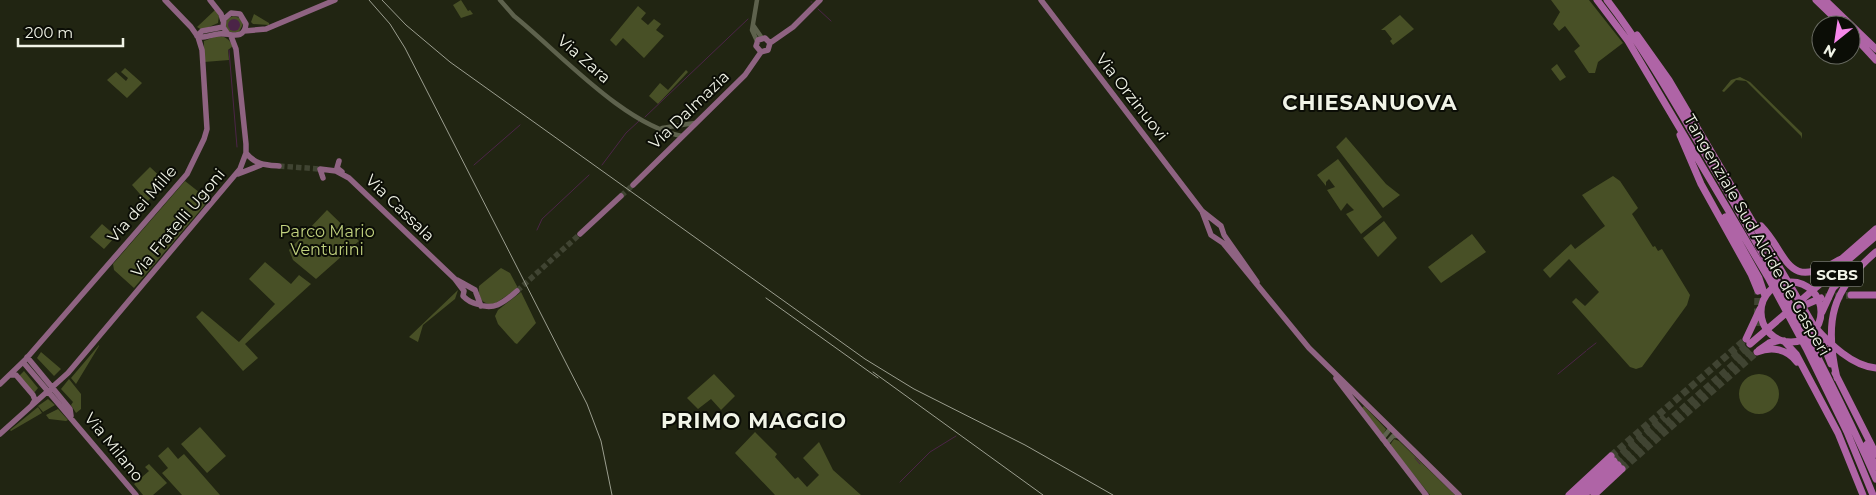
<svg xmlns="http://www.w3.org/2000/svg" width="1876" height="495" font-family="Montserrat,sans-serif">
<rect width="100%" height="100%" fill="#212512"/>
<!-- green -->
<path fill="#485026" d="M461 0 468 11 470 10 473 14 461 18 453 5Z
M1551 0H1589L1623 43 1598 62 1595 73H1589L1574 51 1580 46 1565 26 1559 31 1553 24 1560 12Z
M638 6 646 13 641 19 648 25 654 19 661 24 656 30 664 36 644 58 623 38 616 46 610 40Z
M215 10 219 16 218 23 202 30 197 27Z
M254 14 269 23V25L253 24 251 22Z
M1400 15 1414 29 1393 45 1390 41 1392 39 1385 30H1381Z
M233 16 240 18 243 24 239 32H230L225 26 227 19Z
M217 36C225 36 229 39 233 46L228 50 229 60 204 62V41Z
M1557 64 1566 77 1560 81 1551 69Z
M125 68 142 83 127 98 107 80 116 72 126 81 128 78 121 72Z
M686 70 688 72 658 104 649 96 660 83 668 90Z
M1740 77 1750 82 1802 133V139L1801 136 1746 81 1736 80 1724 92 1722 91 1731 80Z
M1346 137 1386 184 1400 195 1383 208 1336 147Z
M1338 159 1382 217 1361 234 1346 214 1354 210 1347 203 1341 211 1327 190 1335 187 1329 179 1326 182V186L1317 175Z
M150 167 166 182 147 202 132 185Z
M1613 176 1620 181 1638 208 1632 214 1653 247 1655 246 1658 251 1662 249 1690 295 1687 305 1642 367 1636 369 1630 367 1572 302 1576 298 1585 306 1599 292 1569 259 1550 278 1543 270 1571 244 1575 249 1605 226 1582 195Z
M185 181 209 200 134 288 114 270 113 264Z
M327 210 359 241 316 279 293 260 289 250Z
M1384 221 1397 238 1378 257 1363 238Z
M102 224 116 236 104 249 90 237Z
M1472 234 1486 252 1441 283 1428 267Z
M265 262 291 284 299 275 311 284 245 344 258 358 243 371 196 317 202 311 239 342 275 304 249 279Z
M501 268 510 273 518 288 493 305C481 303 478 298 479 286Z
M458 290 455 299 423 325 418 342 409 337Z
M521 292 536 323 517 344 515 343 498 324 495 316 498 310Z
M99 345V346L76 384 71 378Z
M41 352 61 369 54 376 37 358Z
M24 371 38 388 34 393 19 376Z
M1739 394a20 20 0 1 1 40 0a20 20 0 1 1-40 0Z
M714 374 735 396 721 410 711 399 698 409 687 398Z
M69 379 81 394V409L76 413 71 405 73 402 61 389Z
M48 399 55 405 43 412 38 406Z
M1364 406 1386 429 1383 435 1362 408Z
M38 407 42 413 11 431 10 430Z
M58 409 68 420 66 421 49 419 46 415Z
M200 427 226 456 207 473 181 444Z
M755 432 777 454 775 457 795 479 798 477 807 487 819 475 803 458 819 442 833 470 861 495H775L735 453Z
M1394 439 1399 441 1455 495H1430L1390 445Z
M168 447 178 459 184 454 220 495H182L162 473 168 468 158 456Z
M149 464 167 483 153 495H143L134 484 149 471 145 467Z"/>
<!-- water -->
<path fill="#4b2447" d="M228 25a6 6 0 1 1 12 0a6 6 0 1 1-12 0Z"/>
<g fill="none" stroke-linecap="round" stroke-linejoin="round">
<!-- stream -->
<path stroke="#4b2447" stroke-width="1" d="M811 2H812
M818 9 831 21
M229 50 237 147
M645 117 748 19
M474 165 520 125
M602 165 626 133 639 121
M537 230 542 219 589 175
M1587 350 1596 343
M1558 374 1586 351
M1415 458 1420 464
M900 482 930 452 956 436"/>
<!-- major-tunnel -->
<path stroke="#404432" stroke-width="5.5" stroke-dasharray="5.5 3" stroke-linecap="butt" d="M279 166 320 169
M621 196 633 185
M517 291 580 234"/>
<!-- highway-tunnel -->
<path stroke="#404432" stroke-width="7" stroke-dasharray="7 3.5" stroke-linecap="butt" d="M1825 297 1851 295
M1757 326 1758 291
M1733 358 1750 344
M1611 456 1746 339
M1614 461 1665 417
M1618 465 1750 350
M1622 469 1757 352"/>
<!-- minor -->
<path stroke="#5e624d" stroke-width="4.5" d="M500 0 514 16C560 53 624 125 682 136
M753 25 762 38
M757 41 752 30 757 0
M662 128 695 123
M1382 439 1390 429
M1386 444 1393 436H1397"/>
<!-- major -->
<path stroke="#8f6382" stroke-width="5.5" d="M210 0 221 14 223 21
M1041 0 1202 211 1221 226 1224 235 1257 282
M244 31 266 29 335 0
M197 36 202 31 223 27
M198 37C206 38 210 35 218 34 229 32 244 42 246 24L240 14 231 13 224 19 223 27 228 34
M770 43 793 27 820 0
M761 52 756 46 758 40 765 38 770 43
M761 52 768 50 770 43
M246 153C256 165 265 165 279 166
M339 161 337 168 342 172
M238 174 261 165
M323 178 320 169 336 171 349 178 455 279 464 291 463 296C467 300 472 303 477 304 495 311 504 302 517 291
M633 185 745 75 761 52
M1202 211 1211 235 1223 243 1309 348 1459 495
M580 234 621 196
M457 280 475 290 481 306
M27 357 70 409 71 416
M23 362 136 495
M10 375H16L33 395 35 400 32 405
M1336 378 1426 495
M0 384 25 360 187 174 204 139 207 129 202 50 198 37 191 27 165 0
M0 434 68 373 240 169 246 153V144L236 49 231 36"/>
<!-- highway -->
<path stroke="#af64a6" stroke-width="7" d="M1597 0 1628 41 1769 279 1806 348 1847 432 1873 495
M1607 0C1644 48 1674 102 1705 154 1768 260 1826 366 1876 479
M1816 0 1842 25
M1825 0 1876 49
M1851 33 1876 60
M1637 35 1669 80 1814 326C1830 344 1852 366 1876 368
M1680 135 1701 184 1751 274 1758 291
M1725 217 1759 278 1765 296
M1761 226C1789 255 1785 292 1839 260
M1837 263 1876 229
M1761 312a30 30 0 1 1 60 0a30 30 0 1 1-60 0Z
M1851 295H1876
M1798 308 1821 298
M1822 312 1833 288 1855 267
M1819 334 1831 364
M1746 339 1760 309
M1784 341 1796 354 1838 433 1863 495
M1750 344 1876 236
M1759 350 1769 343 1780 340
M1757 352C1772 346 1787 349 1797 362
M1835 373 1876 454
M1837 378C1824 322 1831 290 1876 252
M1867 444 1875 467
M1569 495 1611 456
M1576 495 1614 461
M1584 495 1618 465
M1594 495 1622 469"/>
<!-- rail -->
<path stroke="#9b9e8f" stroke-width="1" d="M369 0 390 24 405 48 587 404 601 441 612 495
M382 0 406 25 450 62 865 359 914 389 1025 445 1113 495
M766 298 878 378
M873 372 1043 495"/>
</g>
<g text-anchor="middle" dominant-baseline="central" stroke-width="4" stroke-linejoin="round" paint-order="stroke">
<!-- shield labels -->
<rect fill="#0b0d06" stroke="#acafa4" stroke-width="1" x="1811" y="261.5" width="52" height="25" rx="4"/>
<g font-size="15" font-weight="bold" fill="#f1f4e7">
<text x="1837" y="274">SCBS</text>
</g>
<!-- street labels -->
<g font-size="16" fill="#f1f4e7" stroke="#0b0d06">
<text transform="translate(584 59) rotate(41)">Via Zara</text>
<text transform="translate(1132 97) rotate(52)">Via Orzinuovi</text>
<text transform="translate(689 110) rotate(-44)">Via Dalmazia</text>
<text transform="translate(142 204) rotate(-49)">Via dei Mille</text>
<text transform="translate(400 208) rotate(44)">Via Cassala</text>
<text transform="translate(178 223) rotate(-50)">Via Fratelli Ugoni</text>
<text transform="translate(1757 235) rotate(60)">Tangenziale Sud Alcide de Gasperi</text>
<text transform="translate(114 447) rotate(51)">Via Milano</text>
</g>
<!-- park labels -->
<g font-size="16" fill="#c1d17e" stroke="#0b0d06">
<text x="327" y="231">Parco Mario<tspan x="327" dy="18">Venturini</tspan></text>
</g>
<!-- district labels -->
<g font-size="21" font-weight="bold" letter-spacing="1" fill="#f1f4e7" stroke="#0b0d06">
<text x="1370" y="102">CHIESANUOVA</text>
<text x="754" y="420">PRIMO MAGGIO</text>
</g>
</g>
<!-- north arrow -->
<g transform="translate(1836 40) rotate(210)"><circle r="24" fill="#0b0d06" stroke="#676960"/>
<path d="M0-4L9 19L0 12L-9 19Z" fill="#f788eb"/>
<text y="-8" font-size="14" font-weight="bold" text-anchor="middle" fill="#f1f4e7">N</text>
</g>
<!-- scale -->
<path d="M18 38v8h105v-8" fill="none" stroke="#f1f4e7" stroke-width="2.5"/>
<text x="25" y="38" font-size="15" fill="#f1f4e7" stroke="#0b0d06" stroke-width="4" paint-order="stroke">200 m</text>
</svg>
